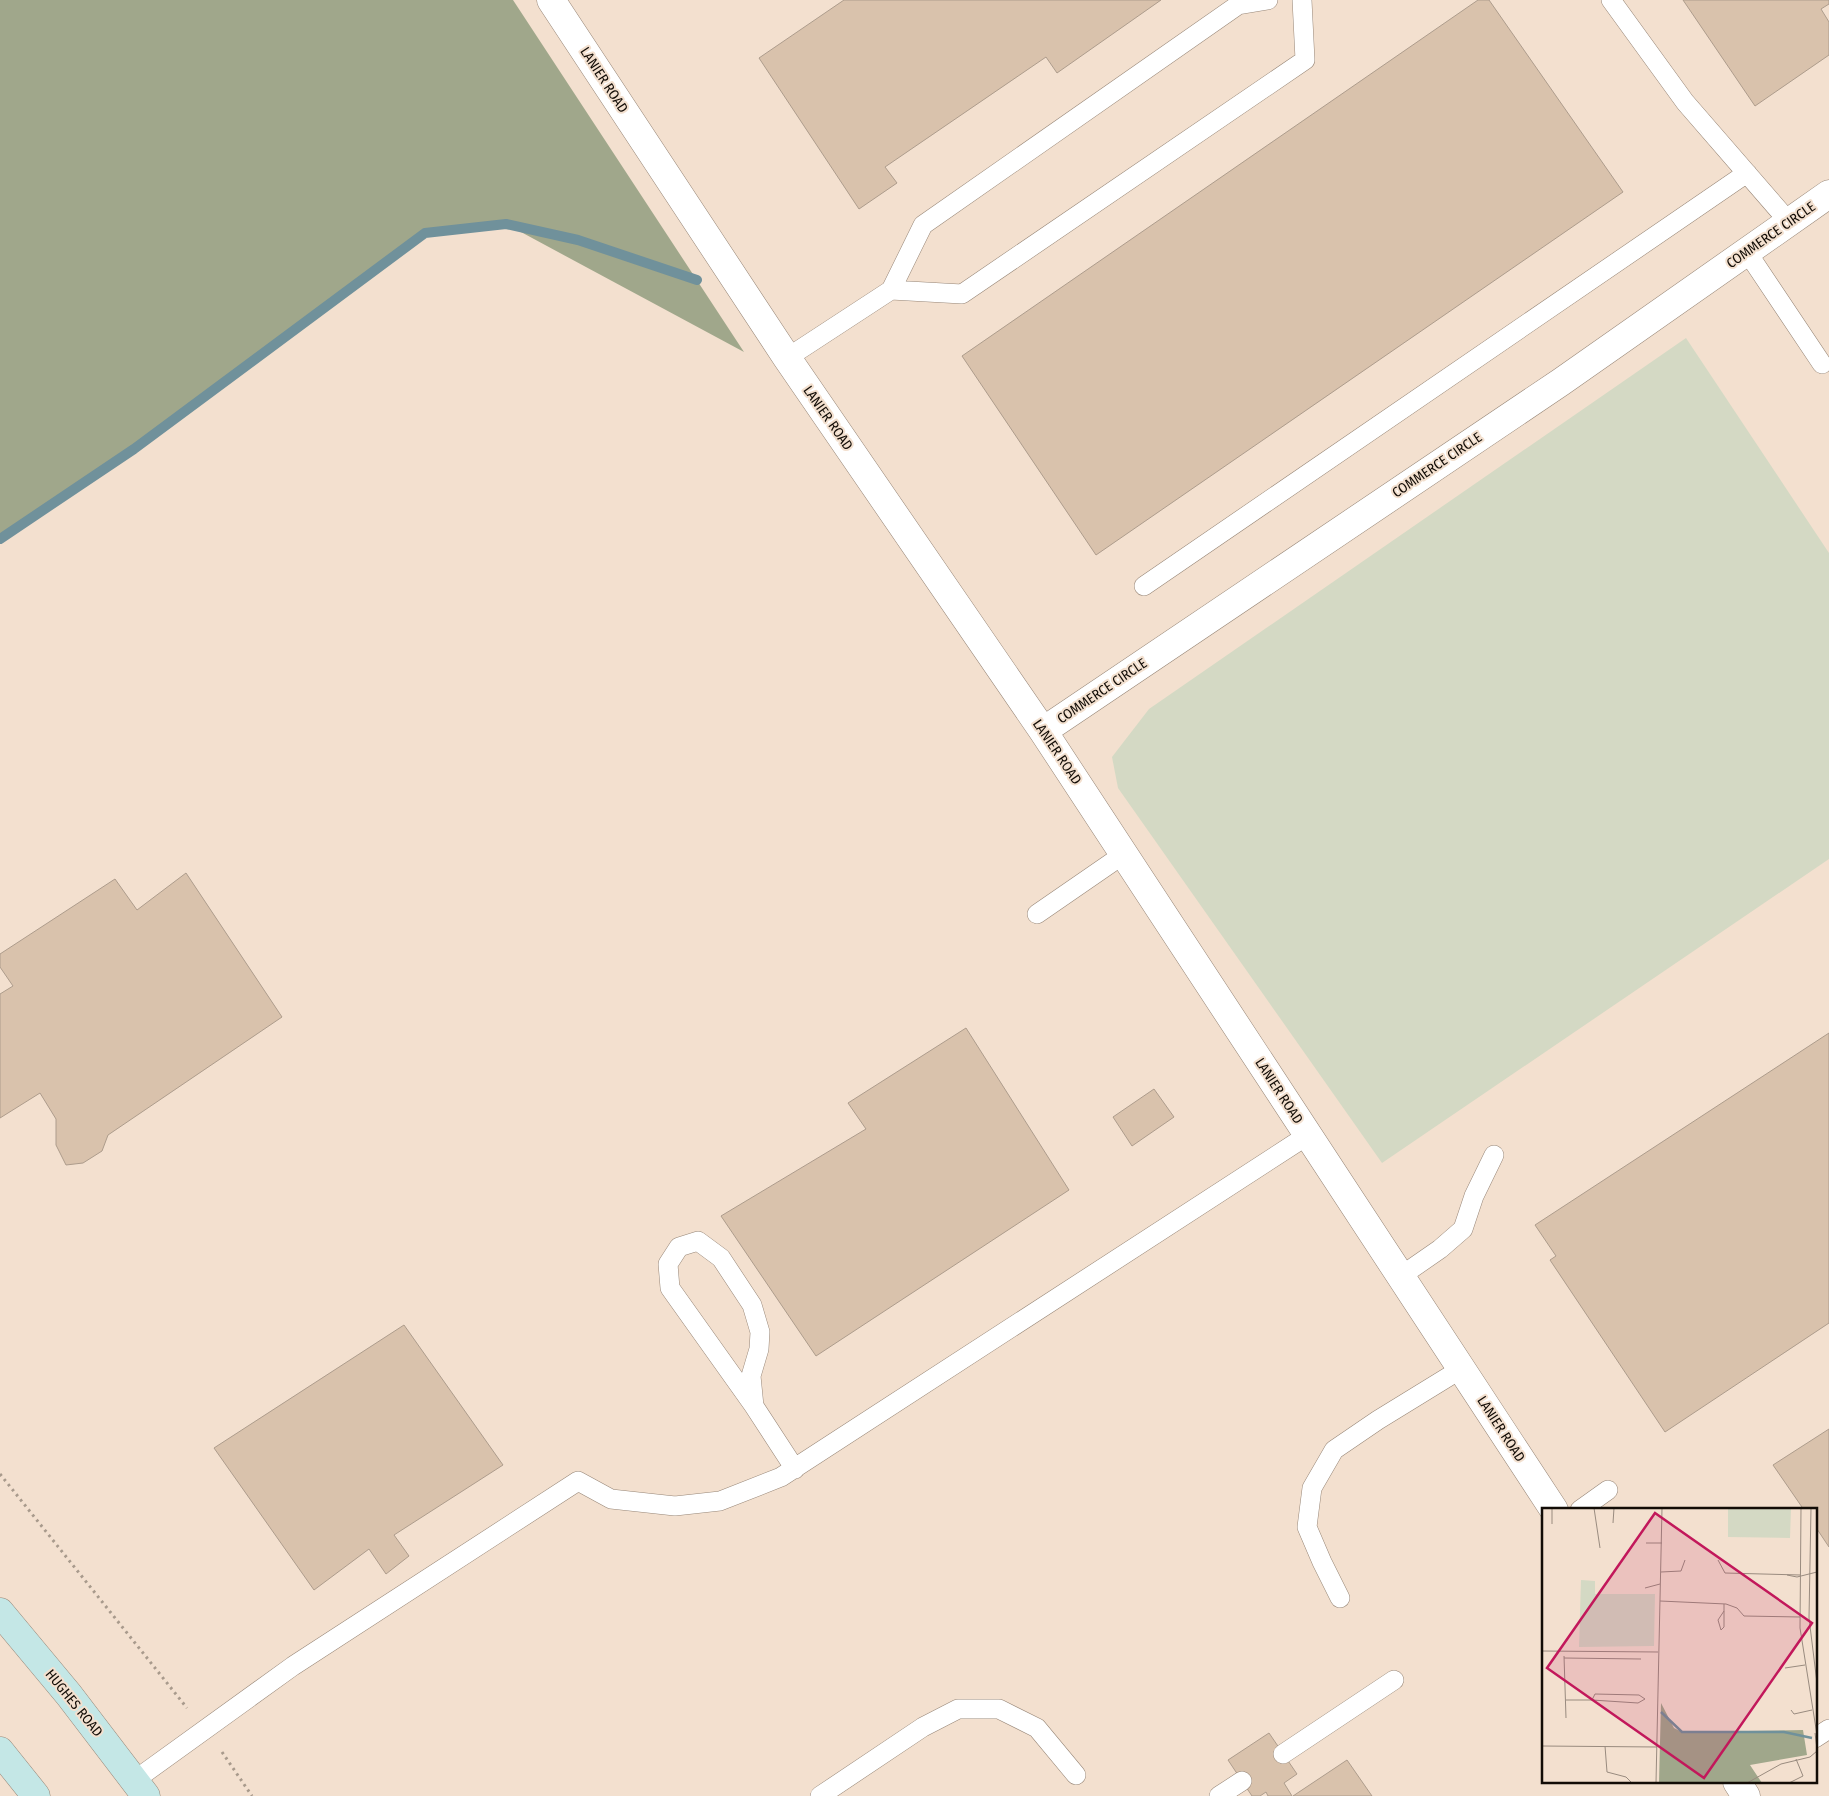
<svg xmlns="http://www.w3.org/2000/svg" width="1829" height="1796" font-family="'Fira Sans Condensed',sans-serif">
<rect width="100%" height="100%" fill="#f3e0cf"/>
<!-- green -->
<path fill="#d4d9c4" d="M1686 338 1829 553V859L1382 1163 1118 788 1112 757 1149 709Z"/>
<!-- forest -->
<path fill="#a0a78b" d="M0 0H513L744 352 506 224 425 233 0 544Z"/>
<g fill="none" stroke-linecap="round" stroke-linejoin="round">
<!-- stream -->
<path stroke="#70919b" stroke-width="10" d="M0 539 134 449 425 233 506 224 578 240 697 280"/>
</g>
<!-- building -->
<path fill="#d9c2ac" stroke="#ad9c8c" d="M844 0H1161L1057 73 1046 57 885 167 897 183 859 209 759 58Z
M1478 0H1489L1623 192 1096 555 962 356Z
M1683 0H1829V4L1821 9 1829 22V55L1755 106Z
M186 873 282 1017 108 1135 102 1151 83 1163 66 1165 56 1145V1119L40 1093 0 1118V994L13 986 0 967V954L115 879 137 910Z
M966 1028 1069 1190 816 1356 721 1216 866 1129 848 1103Z
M1829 1033V1323L1665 1432 1550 1260 1556 1256 1535 1225Z
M1154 1089 1174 1117 1132 1146 1113 1117Z
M404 1325 503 1465 394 1535 409 1556 386 1574 369 1549 314 1590 214 1448Z
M1829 1429V1547L1815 1526V1510H1804L1773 1465Z
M1269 1733 1297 1774 1284 1783 1292 1796H1268L1266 1792 1260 1796H1252L1228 1760Z
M1347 1760 1372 1796H1293Z"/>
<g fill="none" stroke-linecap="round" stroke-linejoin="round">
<defs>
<path id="lane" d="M1268 0 1238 5 923 225 891 290 962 294 1305 60 1302 0
M1611 0 1685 102 1789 222
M1747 252 1822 364
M787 358 891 290
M1144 586 1747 173
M1037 914 1124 854
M1401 1276 1440 1249 1463 1229 1474 1196 1494 1155
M754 1406 751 1376 759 1349 760 1332 752 1305 721 1258 698 1241 679 1247 668 1264 670 1288 754 1406 795 1469
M1580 1510 1608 1490
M1340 1598 1322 1562 1307 1527 1312 1488 1334 1450 1378 1420 1461 1369
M1815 1738 1829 1729
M1283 1754 1394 1680
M135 1780 293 1666 578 1481 611 1499 675 1506 720 1501 781 1477 1308 1135
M820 1796 923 1727 958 1709H999L1037 1728 1076 1775
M1219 1796 1242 1781"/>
<path id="street" d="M551 0 787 358 1043 731 1554 1510
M1043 731 1561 382 1829 194
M1737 1782 1746 1796"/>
<path id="secondary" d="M0 1612 69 1695 146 1796
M0 1751 36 1796"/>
</defs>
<!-- lane casing -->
<use href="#lane" stroke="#978677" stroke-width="20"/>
<!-- street casing -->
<use href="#street" stroke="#978677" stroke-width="29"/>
<!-- secondary casing -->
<use href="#secondary" stroke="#978677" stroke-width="29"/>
<!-- path -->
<path stroke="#a89a8c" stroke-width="3" stroke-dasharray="2.5 4" stroke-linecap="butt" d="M0 1474 187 1708
M222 1752 252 1796"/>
<!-- lane -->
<use href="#lane" stroke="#fff" stroke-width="19"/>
<!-- street -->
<use href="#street" stroke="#fff" stroke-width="28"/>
<!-- secondary -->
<use href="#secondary" stroke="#c4e7e6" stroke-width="28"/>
</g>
<g text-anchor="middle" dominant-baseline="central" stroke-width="4" stroke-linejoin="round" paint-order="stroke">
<!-- street labels -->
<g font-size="14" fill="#120c06" stroke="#f3e0cf">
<text transform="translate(604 80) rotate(57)">LANIER ROAD</text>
<text transform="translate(1771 235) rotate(-35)">COMMERCE CIRCLE</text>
<text transform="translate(828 418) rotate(55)">LANIER ROAD</text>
<text transform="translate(1437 465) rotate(-34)">COMMERCE CIRCLE</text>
<text transform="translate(1102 691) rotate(-34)">COMMERCE CIRCLE</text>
<text transform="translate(1057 752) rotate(56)">LANIER ROAD</text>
<text transform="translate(1279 1091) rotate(57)">LANIER ROAD</text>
<text transform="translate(1501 1429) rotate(57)">LANIER ROAD</text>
<text transform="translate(74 1703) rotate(51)">HUGHES ROAD</text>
</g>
</g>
<!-- overview -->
<g transform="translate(1542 1508)">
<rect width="275" height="275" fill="#f3e0cf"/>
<path d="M186 0H249L248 30 186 29ZM39 72 53 73V86H113L112 138 37 139Z" fill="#d4d9c4"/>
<path d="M119 195 132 220 140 224 261 222 265 247 208 257 220 275H117Z" fill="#a0a78b"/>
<path fill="none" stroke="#70919b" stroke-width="2.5" d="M119 204 140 224H242L270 230"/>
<path fill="none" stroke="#998b7f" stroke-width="1" d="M52 0 58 40M259 0 258 120 275 227M269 0 267 110 275 175M71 15 72 0M10 16V0M104 35H120M176 52 183 65 258 67M119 64 139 63 143 52M245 67 255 69 275 64M103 80 118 76M118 93 184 96 195 100 202 108 258 109M182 103 176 112 179 122 182 119V96M0 143 116 144M22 148 24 210M22 150 99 151M243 160 263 157M24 192H50L53 186 97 187 103 191 96 195 50 192M249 202 252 206 270 202M273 225 275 241M0 238 115 239M63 238 65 264 84 269 90 275M114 275 120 0M205 275 239 256 268 249 275 243M247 275 261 268 254 251"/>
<path fill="#c2185b" fill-opacity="0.15" stroke="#c2185b" stroke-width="2.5" d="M113 5 270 115 162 270 5 160Z"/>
<rect width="275" height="275" fill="none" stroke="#120c06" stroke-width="2.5"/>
</g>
</svg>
